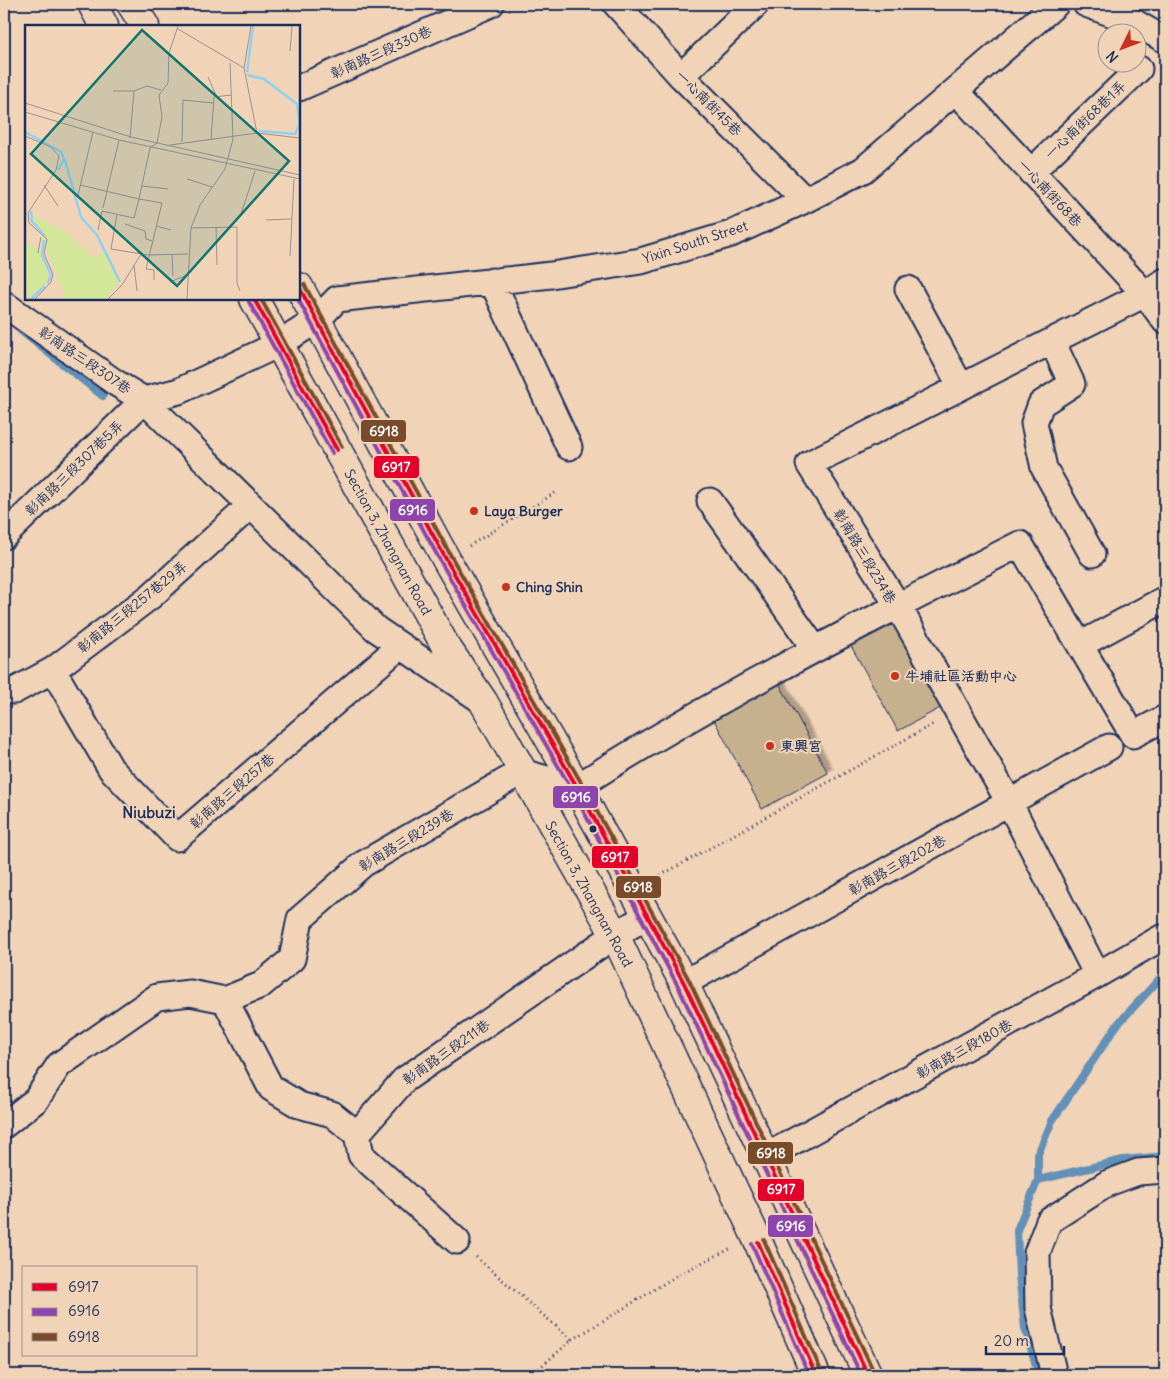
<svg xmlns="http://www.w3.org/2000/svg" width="1169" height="1379" font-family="Delius,'LXGW WenKai TC',sans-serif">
<defs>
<filter id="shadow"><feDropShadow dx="4.5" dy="-4.5" stdDeviation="1" flood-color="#0004"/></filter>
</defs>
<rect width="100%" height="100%" fill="#f1d3b7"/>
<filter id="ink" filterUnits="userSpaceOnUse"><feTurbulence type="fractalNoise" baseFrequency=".02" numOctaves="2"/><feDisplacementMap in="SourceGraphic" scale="10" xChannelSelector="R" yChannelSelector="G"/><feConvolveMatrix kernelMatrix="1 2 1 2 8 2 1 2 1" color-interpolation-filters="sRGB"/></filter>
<g filter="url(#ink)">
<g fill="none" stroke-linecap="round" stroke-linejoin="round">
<!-- stream -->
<path stroke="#6290b7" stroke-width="8" d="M20 330 103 396
M1038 1180V1154L1052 1121 1117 1025 1165 973
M1039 1375 1025 1328 1019 1275 1017 1230 1038 1180 1123 1160 1165 1156"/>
</g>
<!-- building -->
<path fill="#c6b08e" stroke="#1b2f5e" filter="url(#shadow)" d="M891 621 940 708 898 731 850 644Z
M779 683 828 773 762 809 713 718Z"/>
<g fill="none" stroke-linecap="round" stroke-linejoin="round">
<defs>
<path id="minor" d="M616 4 681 76 805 200
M1086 4 1134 22 1165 40
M681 76 756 4
M299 88 491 4
M956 91 1145 294 1165 321
M1031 172 1139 69
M492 281 569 447
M908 289 961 387
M4 304 116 383 144 400 376 629 481 700
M1052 341 1072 384 1041 404 1034 423 1044 468 1092 554
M710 501 815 649
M4 536 144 400 179 391 279 344 317 320 337 299 551 275 641 261 731 234 805 200 863 170 1056 4
M1080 645 1165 599
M53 670 111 769 177 838 400 646
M4 690 14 691 53 670 151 596 250 506
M1097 975 1009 802 898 606 1020 544 1133 735 1165 718
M684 983 1109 747
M225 1000 271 1088 299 1105 332 1114 357 1134
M4 1125 36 1100 59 1065 157 997 190 993 225 1000 261 985 292 959 300 919 363 864 521 772 577 787C680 721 789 662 898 606L809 464 1145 294 1165 281
M357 1134 404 1080 615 935 647 916
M357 1134 361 1155 457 1241
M765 1157 1097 975 1161 938
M1054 1375 1038 1308 1037 1253 1049 1221 1108 1183 1138 1172 1165 1170"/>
<path id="major" d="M92 4 104 26
M131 4 145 26
M299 287 447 561 577 787 684 983 868 1375
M254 299 445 645 483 701 615 935 756 1237 816 1375"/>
</defs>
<!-- minor casing -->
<use href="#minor" stroke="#1b2f5e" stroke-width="29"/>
<!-- major casing -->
<use href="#major" stroke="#1b2f5e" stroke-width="31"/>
<!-- path -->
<path stroke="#1b2f5e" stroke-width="3" stroke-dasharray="1 4" stroke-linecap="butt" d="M469 546 558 491
M656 878 935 723
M476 1257 572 1340
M531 1375 572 1340 681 1273 732 1248"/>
<!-- minor -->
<use href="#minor" stroke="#f1d3b7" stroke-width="25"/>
<!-- major -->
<use href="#major" stroke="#f1d3b7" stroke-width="28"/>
<defs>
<path id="bus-1" d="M299 287 447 561 577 787 684 983 868 1375
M254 299 337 450
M758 1242 816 1375"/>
<path id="bus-2" d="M298 299 442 564 572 790 678 986 861 1375
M249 302 332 453
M752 1244 809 1375"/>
<path id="bus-3" d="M304 284 452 558 582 784 689 980 874 1372
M261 299 342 447
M764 1240 822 1373"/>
</defs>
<!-- bus-1 casing -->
<use href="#bus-1" stroke="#f1d3b7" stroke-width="8"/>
<!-- bus-2 casing -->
<use href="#bus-2" stroke="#f1d3b7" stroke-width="8"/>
<!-- bus-3 casing -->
<use href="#bus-3" stroke="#f1d3b7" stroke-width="8"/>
<!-- bus-1 -->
<use href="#bus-1" stroke="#e4002b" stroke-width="4"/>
<!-- bus-2 -->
<use href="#bus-2" stroke="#8e44ad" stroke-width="4"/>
<!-- bus-3 -->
<use href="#bus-3" stroke="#7a4b2a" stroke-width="4"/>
</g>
</g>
<!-- markers -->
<g fill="#c8321e" stroke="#f1d3b7" stroke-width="2">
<circle cx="474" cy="511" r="5"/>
<circle cx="506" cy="587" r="5"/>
<circle cx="895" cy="676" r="5"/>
<circle cx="770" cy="746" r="5"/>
</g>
<circle fill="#1b2f5e" stroke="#f1d3b7" stroke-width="2" cx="593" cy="829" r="4.5"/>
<g text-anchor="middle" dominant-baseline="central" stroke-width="4" stroke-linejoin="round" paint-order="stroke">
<!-- street labels -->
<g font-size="14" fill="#1b2f5e" stroke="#f1d3b7">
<text transform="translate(381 52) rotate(-24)">彰南路三段330巷</text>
<text transform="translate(709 103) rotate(45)">一心南街45巷</text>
<text transform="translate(1085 120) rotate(-44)">一心南街68巷1弄</text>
<text transform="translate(1050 193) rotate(47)">一心南街68巷</text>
<text transform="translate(695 242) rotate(-18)">Yixin South Street</text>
<text transform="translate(85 360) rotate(34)">彰南路三段307巷</text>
<text transform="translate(74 468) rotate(-44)">彰南路三段307巷5弄</text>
<text transform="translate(388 542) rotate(61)">Section 3, Zhangnan Road</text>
<text transform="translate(865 556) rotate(59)">彰南路三段234巷</text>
<text transform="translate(132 607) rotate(-39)">彰南路三段257巷29弄</text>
<text transform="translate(232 791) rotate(-41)">彰南路三段257巷</text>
<text transform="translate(406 840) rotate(-31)">彰南路三段239巷</text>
<text transform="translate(897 865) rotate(-29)">彰南路三段202巷</text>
<text transform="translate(589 894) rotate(61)">Section 3, Zhangnan Road</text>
<text transform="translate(964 1049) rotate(-29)">彰南路三段180巷</text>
<text transform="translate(446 1052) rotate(-35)">彰南路三段211巷</text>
</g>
<!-- poi labels -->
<g font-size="14" font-weight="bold" fill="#1b2f5e" stroke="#f1d3b7" text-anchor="start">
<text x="484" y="511">Laya Burger</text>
<text x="516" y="587">Ching Shin</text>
<text x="905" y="676">牛埔社區活動中心</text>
<text x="780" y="746">東興宮</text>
</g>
<!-- quarter labels -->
<g font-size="16" font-weight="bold" fill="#1b2f5e" stroke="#f1d3b7">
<text x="149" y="812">Niubuzi</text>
</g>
</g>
<!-- overview -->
<g transform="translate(25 25)">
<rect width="275" height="275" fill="#f1d3b7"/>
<path d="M8 190 41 207 69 233 81 224 94 258 80 274H37L40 271ZM0 218 15 224 23 247 21 259 2 274Z" fill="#d4e69a"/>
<path fill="none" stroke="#91d0f2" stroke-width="2.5" d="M222 47 228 1M222 50 239 54 272 79 275 98 270 109 234 106M0 107 36 127 39 134 33 145M40 135 56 192 72 210 95 257M6 186 7 196 20 211M19 215 17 230 26 250 23 258M6 274 20 261"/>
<path fill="none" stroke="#9b9193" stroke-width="1" d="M226 1 219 43 232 108 275 113M153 4 219 43M265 26 267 1M183 52 191 70M88 66H109L122 61 136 65M0 78 106 112 275 150M0 87 94 115 275 154M0 111 26 122 34 131 31 145 3 188 4 198 22 214 19 229 28 249 26 257 10 274M105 113 109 66M186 115 189 72 206 70M157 117 158 75 188 78M145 120 232 108M162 154 187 162M19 160 33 181M55 160 114 174 109 193 77 186 73 205M117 161 143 164M53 170 68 107M78 183 94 115M92 189 86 224 123 230 163 229M215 192 230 146M241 195 266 194M100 199 120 206 121 214 127 216M131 201 146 205M191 202 192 240M166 203 212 202V258L215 266M13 228 16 212M147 229 148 251M265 231 269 154M109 240 112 266M129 255V245L121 244 137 178 114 174 125 123 132 118 137 92 134 70 143 58 144 28 153 1M145 257 162 250M83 274 97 260 116 229M162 274 166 203 175 180 200 144 208 114 205 38"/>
<path fill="#0f766e" fill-opacity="0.15" stroke="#0f766e" stroke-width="2.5" d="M117 5 264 136 152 261 6 129Z"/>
<rect width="275" height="275" fill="none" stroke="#1b2f5e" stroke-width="2.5"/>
</g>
<g stroke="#f1d3b7" stroke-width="2">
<rect x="360" y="419" width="47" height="24" rx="5" fill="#7a4b2a"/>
<rect x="373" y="455" width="47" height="24" rx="5" fill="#e4002b"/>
<rect x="389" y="498" width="47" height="24" rx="5" fill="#8e44ad"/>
<rect x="552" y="785" width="47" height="24" rx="5" fill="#8e44ad"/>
<rect x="591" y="845" width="48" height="24" rx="5" fill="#e4002b"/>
<rect x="615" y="875" width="47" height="24" rx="5" fill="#7a4b2a"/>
<rect x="747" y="1141" width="47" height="24" rx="5" fill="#7a4b2a"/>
<rect x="757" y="1178" width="48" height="24" rx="5" fill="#e4002b"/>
<rect x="767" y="1214" width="47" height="24" rx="5" fill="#8e44ad"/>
</g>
<g font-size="14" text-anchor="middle" font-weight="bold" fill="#fff">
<text x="384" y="436">6918</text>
<text x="396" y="472">6917</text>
<text x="413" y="515">6916</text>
<text x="576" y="802">6916</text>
<text x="615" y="862">6917</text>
<text x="638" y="892">6918</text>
<text x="771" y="1158">6918</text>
<text x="781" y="1194">6917</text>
<text x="791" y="1231">6916</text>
</g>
<!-- margin -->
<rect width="1169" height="1379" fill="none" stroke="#f1d3b7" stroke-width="20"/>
<rect x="10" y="10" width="1149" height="1359" fill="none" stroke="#1b2f5e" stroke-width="2" filter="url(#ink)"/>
<!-- legend -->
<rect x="22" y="1266" width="175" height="90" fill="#f1d3b7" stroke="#9b9193"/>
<rect x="32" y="1283" width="25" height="8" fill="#e4002b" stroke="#9b9193"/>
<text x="68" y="1292" font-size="15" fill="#1b2f5e">6917</text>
<rect x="32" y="1308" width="25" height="8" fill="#8e44ad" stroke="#9b9193"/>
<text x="68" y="1316" font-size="15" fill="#1b2f5e">6916</text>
<rect x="32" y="1333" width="25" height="8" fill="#7a4b2a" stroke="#9b9193"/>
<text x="68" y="1342" font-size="15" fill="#1b2f5e">6918</text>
<!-- north arrow -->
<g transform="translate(1122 48) rotate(228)"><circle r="24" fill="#f1d3b7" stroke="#9b9193"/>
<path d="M0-4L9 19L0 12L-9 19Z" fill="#c8321e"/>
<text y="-8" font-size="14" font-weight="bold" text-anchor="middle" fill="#1b2f5e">N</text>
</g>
<!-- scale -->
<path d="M986 1346v8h78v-8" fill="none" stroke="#1b2f5e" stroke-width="2.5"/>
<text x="994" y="1346" font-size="15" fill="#1b2f5e" stroke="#f1d3b7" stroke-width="4" paint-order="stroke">20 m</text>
</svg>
